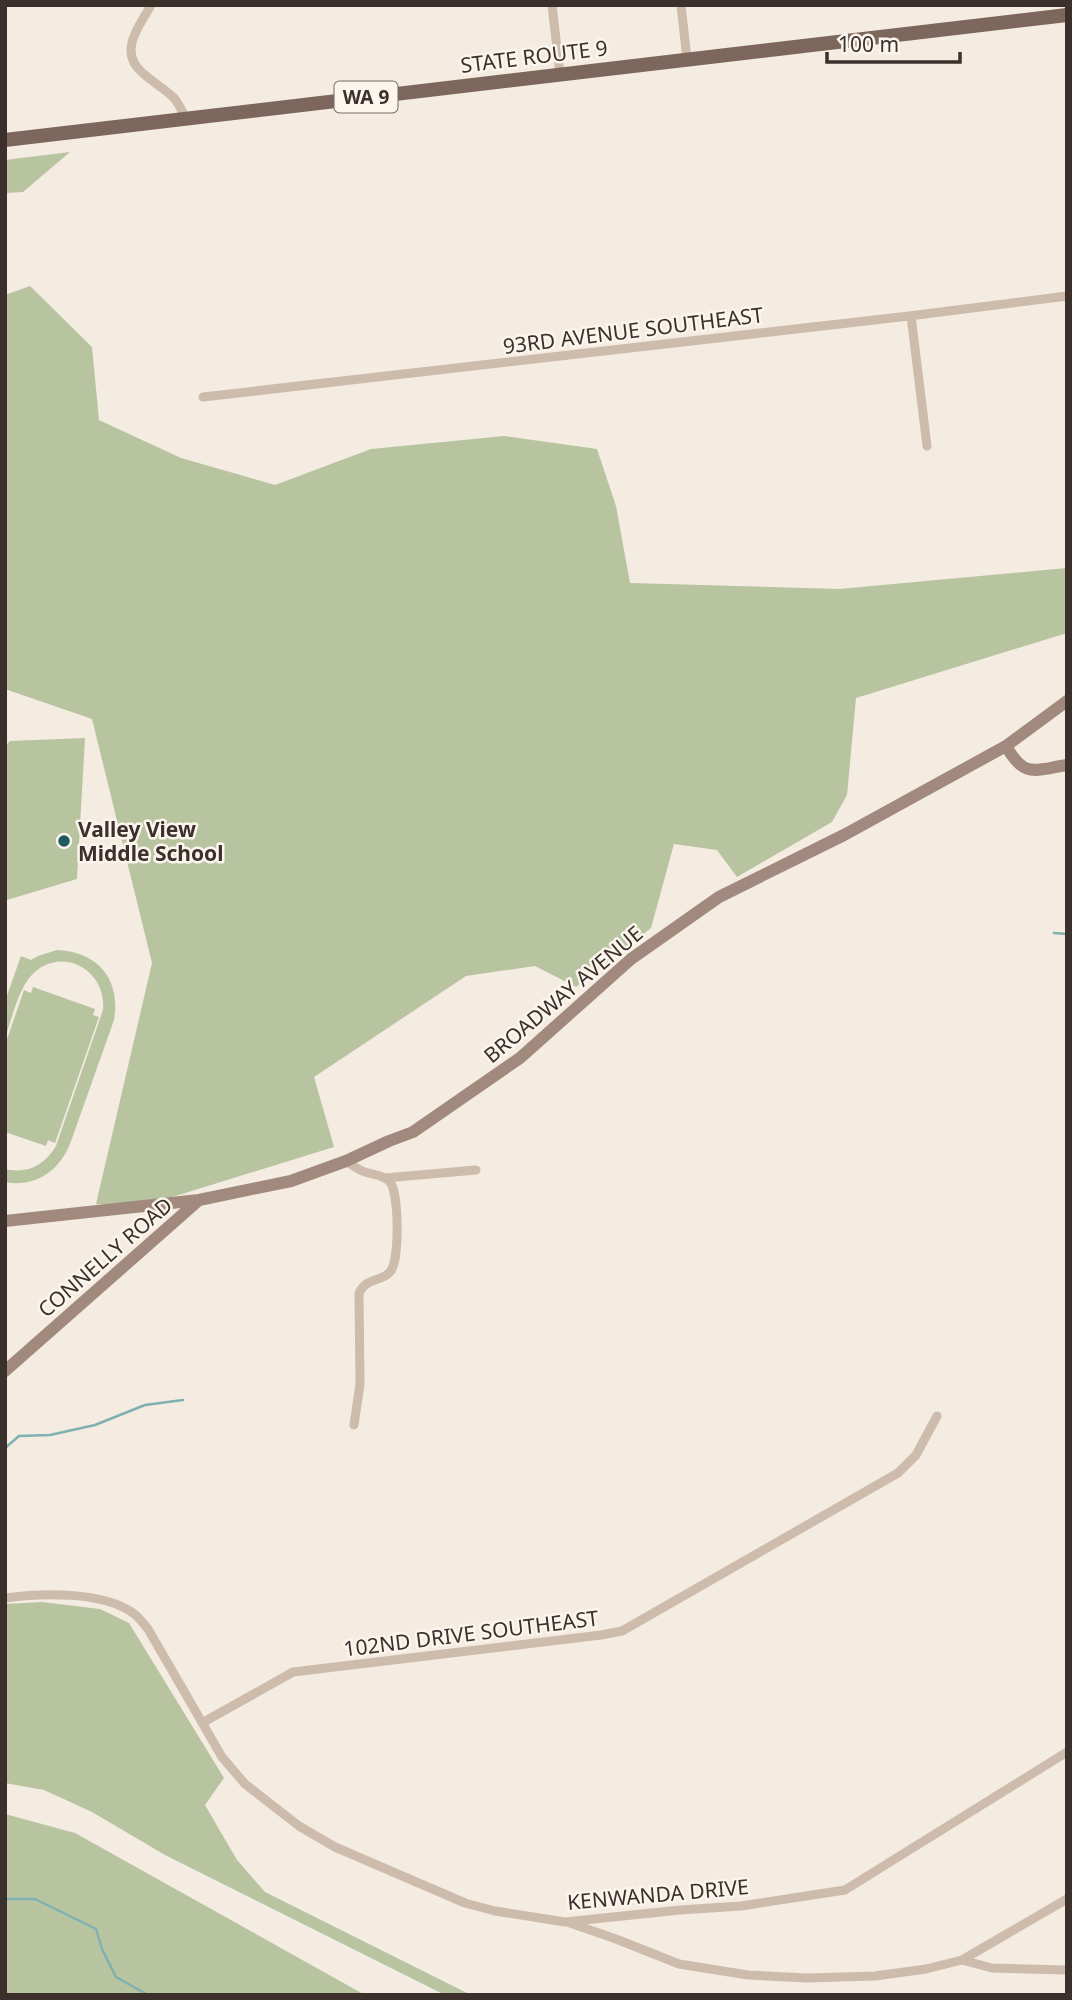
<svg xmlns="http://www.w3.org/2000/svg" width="1072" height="2000" font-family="'Noto Sans',sans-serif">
<rect width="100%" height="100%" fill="#f4ebe1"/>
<!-- green -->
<path fill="#b8c4a0" d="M70 152 23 192 5 193V160Z
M30 286 92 347 99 420 181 458 275 485 371 449 504 436 597 449 616 506 630 583 839 589 1067 568V633L856 698 847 795 832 822 737 877 717 850 674 844 651 928 576 987 535 966 466 976 314 1077 334 1147 140 1207 96 1204 152 963 92 719 5 689V295Z
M85 738 77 879 7 900 5 746 10 741Z
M57 950C98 952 121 979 114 1020L70 1144C59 1171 35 1188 5 1182V1169C27 1174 44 1166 56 1146L103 1010C107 968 58 944 30 977 18 991 11 1021 5 1038V1001L21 956 31 960 38 956Z
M33 987 95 1009 93 1015 99 1017 55 1143 48 1140 46 1146 5 1132V1045L24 990 31 993Z
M42 1602 100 1609 129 1623 224 1778 205 1805 237 1860 265 1892 471 1995H445L165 1855 92 1812 44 1790 5 1783V1604Z
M5 1814 75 1833 365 1995H5Z"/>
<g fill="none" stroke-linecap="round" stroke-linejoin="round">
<!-- stream -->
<path stroke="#7fb0b2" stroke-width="2.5" d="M1054 933 1067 934
M5 1448 19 1436 50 1435 95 1425 145 1405 183 1400
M5 1899H35L96 1929 102 1949 116 1977 148 1995"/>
<!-- street -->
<path stroke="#cdbbac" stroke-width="9" d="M151 5C146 15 139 24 135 34 119 69 154 78 174 98 179 104 182 111 185 117
M552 5 560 74
M681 5 687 59
M911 316 927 446
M203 397 909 316 1067 296
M346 1161C352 1165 358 1170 365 1172 373 1175 384 1175 390 1182 399 1193 400 1261 390 1272 380 1283 368 1276 359 1293L360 1384 354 1425
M385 1178 476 1170
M5 1598C41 1593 102 1591 133 1613 139 1617 143 1623 148 1629L222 1757 245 1784 299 1826 335 1847 465 1903 495 1911 565 1922 680 1910 741 1906 845 1890 1067 1752
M202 1723 293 1672 601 1635 622 1631 898 1473 916 1455 937 1416
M570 1923 616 1939 679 1964 748 1975 807 1978 875 1976 926 1969 962 1960 1067 1899
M962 1960 992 1968 1067 1970"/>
<!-- secondary -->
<path stroke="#a18a7d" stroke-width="12" d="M1006 746C1025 779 1034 770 1067 765
M5 1221 199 1200 291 1181 346 1161 389 1141 413 1132 520 1058 631 959 719 897 844 835 1006 746 1067 701
M5 1371 199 1200"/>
<!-- primary -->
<path stroke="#7d675c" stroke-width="14" d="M5 140 1067 15"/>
</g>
<!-- markers -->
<circle fill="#1f5a5e" stroke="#fbf5ee" stroke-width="2.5" cx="64" cy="841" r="7"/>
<g text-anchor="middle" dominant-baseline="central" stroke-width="5" stroke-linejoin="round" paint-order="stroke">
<!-- shield labels -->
<rect fill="#fbf5ee" stroke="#756b66" stroke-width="2" x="334.5" y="81.5" width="63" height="31" rx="5"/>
<g font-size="19" font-weight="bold" fill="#3b302b">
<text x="366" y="97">WA 9</text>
</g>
<!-- street labels -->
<g font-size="21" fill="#3b302b" stroke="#fbf5ee">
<text transform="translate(534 56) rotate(-7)">STATE ROUTE 9</text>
<text transform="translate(633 330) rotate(-7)">93RD AVENUE SOUTHEAST</text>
<text transform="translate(563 994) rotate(-40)">BROADWAY AVENUE</text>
<text transform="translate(105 1257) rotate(-41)">CONNELLY ROAD</text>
<text transform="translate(471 1633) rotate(-7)">102ND DRIVE SOUTHEAST</text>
<text transform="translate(658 1894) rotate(-5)">KENWANDA DRIVE</text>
</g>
<!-- poi labels -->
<g font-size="21" font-weight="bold" fill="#3b302b" stroke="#fbf5ee" text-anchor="start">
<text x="78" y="829">Valley View<tspan x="78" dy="24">Middle School</tspan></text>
</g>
</g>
<!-- border -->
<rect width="1072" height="2000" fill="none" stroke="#3b302b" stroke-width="14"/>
<!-- scale -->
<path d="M827 52v10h133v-10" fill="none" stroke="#3b302b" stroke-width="3.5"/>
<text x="838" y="52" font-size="21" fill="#3b302b" stroke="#fbf5ee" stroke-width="5" paint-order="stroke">100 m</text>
</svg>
